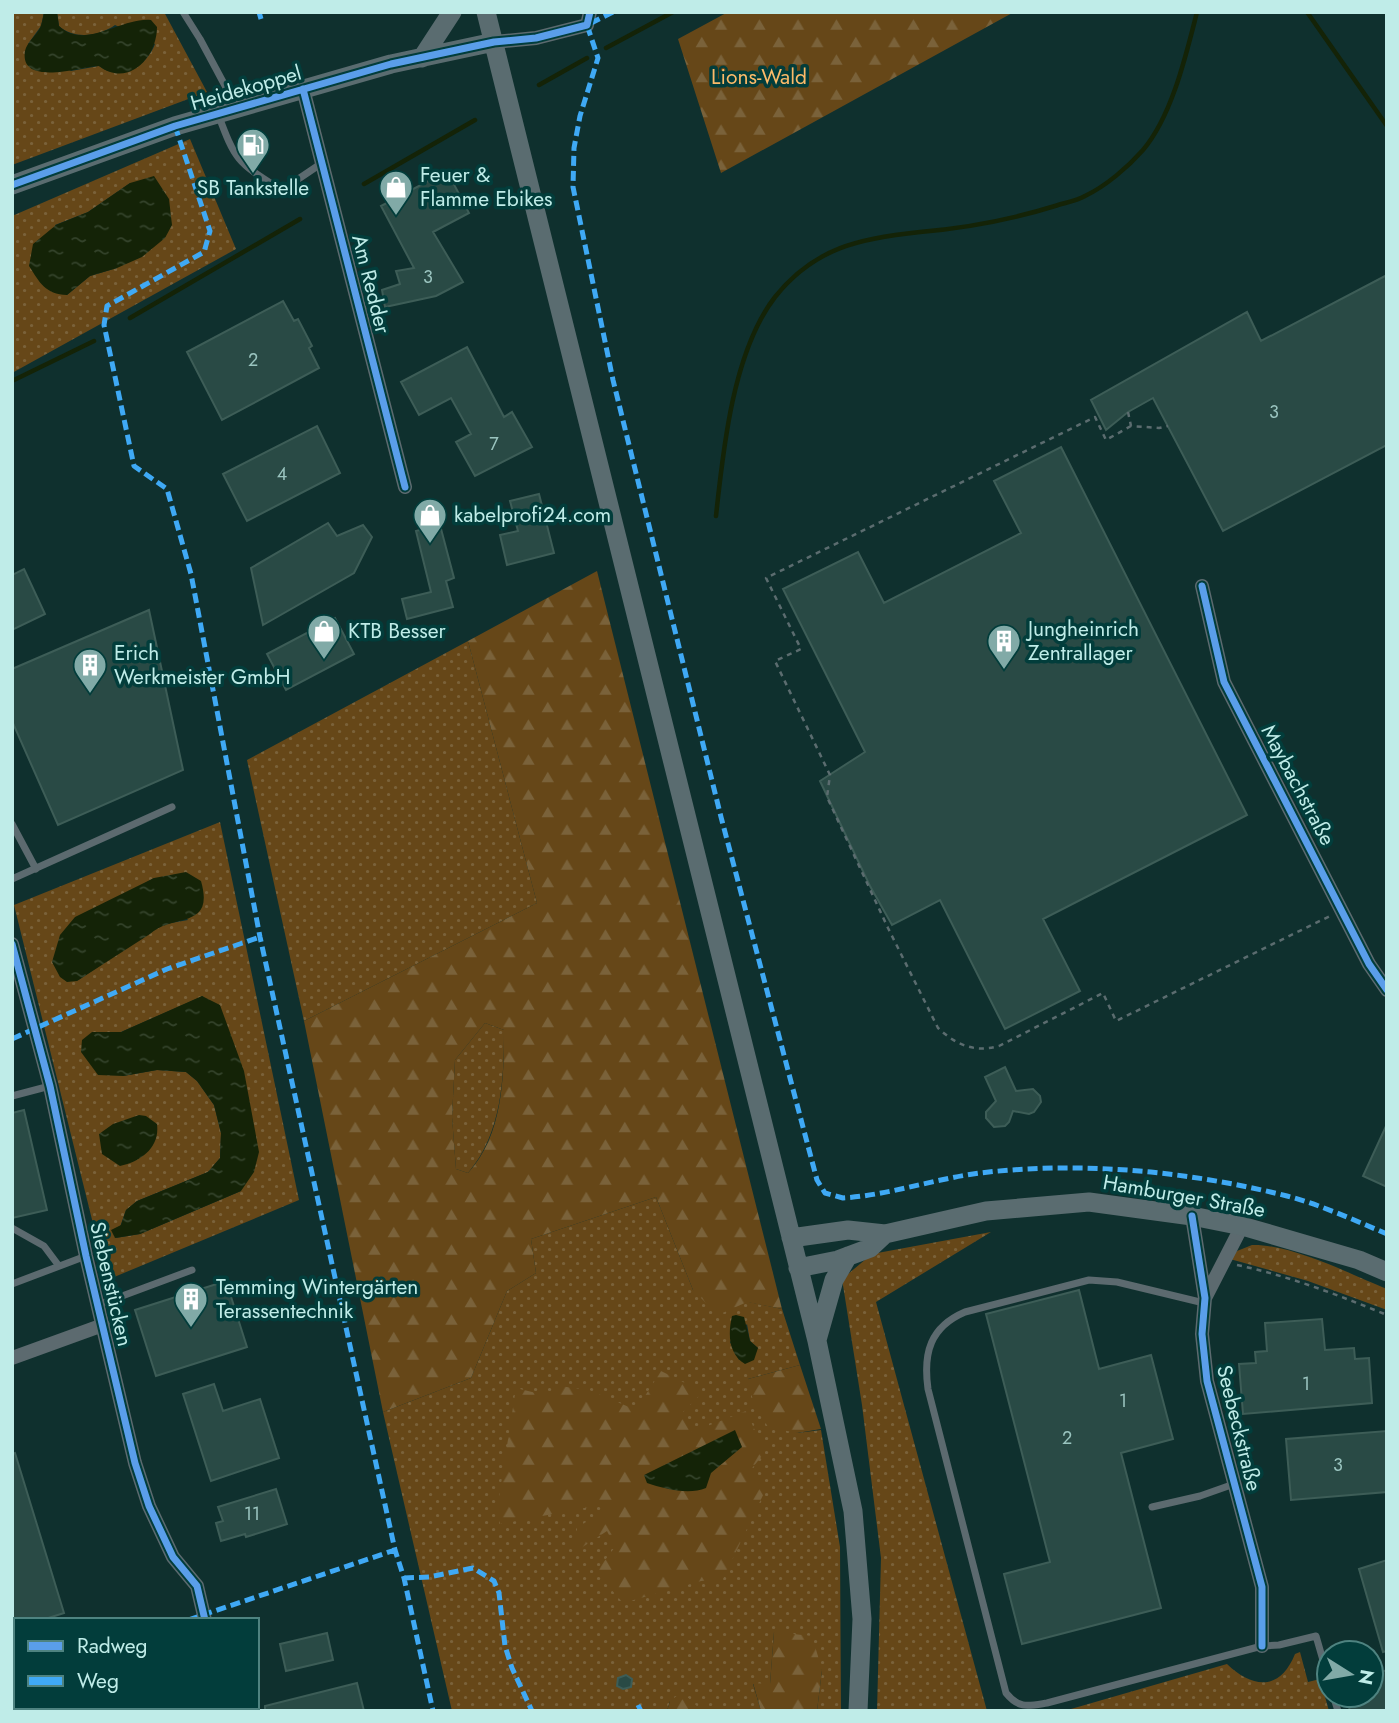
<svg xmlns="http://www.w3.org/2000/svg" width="1399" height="1723" font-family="Jost,sans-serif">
<defs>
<pattern id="grass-dots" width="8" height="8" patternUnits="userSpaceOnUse" patternTransform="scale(1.75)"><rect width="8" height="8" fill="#664718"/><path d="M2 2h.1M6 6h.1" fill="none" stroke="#7a623a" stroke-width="1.8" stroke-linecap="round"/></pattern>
<pattern id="forest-firs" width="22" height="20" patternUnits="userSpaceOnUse" patternTransform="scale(1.75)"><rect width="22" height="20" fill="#664718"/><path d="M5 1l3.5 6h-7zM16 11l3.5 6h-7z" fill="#7a623a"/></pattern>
<pattern id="water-ripples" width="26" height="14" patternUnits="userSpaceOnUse" patternTransform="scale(1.75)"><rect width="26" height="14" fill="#142307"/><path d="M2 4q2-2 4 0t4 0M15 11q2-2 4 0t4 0" fill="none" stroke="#34432b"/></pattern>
</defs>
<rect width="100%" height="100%" fill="#0f302e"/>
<!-- grass -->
<path fill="url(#grass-dots)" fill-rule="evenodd" d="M12 12H44L41 26 28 44 71 71 99 66C120 82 147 66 155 44L115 25C100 36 74 40 59 26L57 12H164L207 92 12 165Z
M190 139 236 249 12 373V216ZM130 183 117 268 90 276 67 295 55 225 88 212Z
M468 641 537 903 304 1021 247 760Z
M220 822 299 1200 107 1280 14 905ZM154 878 188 920 160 925 77 981 131 891ZM203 996 241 1191 140 1234 116 1238 126 1210 137 1201 208 1172 220 1158 221 1133 214 1105 197 1081 186 1072 157 1070 123 1076 92 1032H121Z
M485 1023 504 1030C504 1079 502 1133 468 1173L456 1169 452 1117 455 1060Z
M656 1197 693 1290 782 1309 800 1365 748 1379 797 1433 821 1430 840 1547 841 1711H817L822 1670 774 1632 770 1684H753L761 1711H700L699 1709 670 1701 667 1711H452L383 1412 471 1378 507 1291 536 1273 531 1239ZM747 1324 750 1341 758 1348 739 1360 730 1342Z
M991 1232 876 1302 987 1711H877L881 1558 862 1405 842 1279 872 1254Z
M1252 1245C1291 1244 1350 1274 1387 1289V1310L1308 1281 1230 1259 1237 1251Z
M1300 1652 1308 1682 1320 1679 1329 1711H1064L1227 1664C1253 1689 1280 1691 1295 1654Z"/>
<!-- forest -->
<path fill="url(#forest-firs)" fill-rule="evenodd" d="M728 12H1014L721 173 678 39Z
M597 571 782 1309 747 1302 718 1315 693 1290 656 1197 531 1239 536 1273 507 1291 471 1378 383 1412 304 1021 537 903 468 641ZM485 1023 504 1030C504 1078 503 1135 468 1173L456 1169 452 1117 455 1060Z
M800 1365 821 1429 797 1433 768 1427 753 1401 748 1379Z
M661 1371 703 1392 683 1412 692 1432 746 1411 765 1452 749 1472 765 1491 723 1579 701 1581 623 1603 596 1572 615 1547 607 1531 575 1552 577 1528 616 1502 500 1524 497 1510 516 1388 548 1396 559 1386 589 1390 636 1410ZM735 1430 742 1447 711 1473Z
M774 1632 812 1636 822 1670 817 1711H761L753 1683 770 1684Z
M682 1692 700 1709V1711H667L670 1701Z"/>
<!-- water -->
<path fill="url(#water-ripples)" d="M44 12H57L59 26C85 51 121 17 151 20L157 27C157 58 128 88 99 66 83 66 19 88 25 51 27 42 36 36 40 28 42 23 43 18 44 12Z
M154 176 169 199 172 225 165 238 142 257 117 268 90 276 67 295C45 294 40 283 29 266L33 244 56 225 88 212 130 183Z
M186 872 201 881C215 930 173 913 150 934L77 981 67 982 60 977 52 962 60 935 75 917 154 878Z
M202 996 220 1005 244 1071 259 1152 254 1172 241 1191 140 1234 115 1238 111 1230 121 1225 126 1210 137 1201 208 1172 220 1158 221 1133 214 1105 197 1081 186 1072 157 1070 123 1076 98 1075 81 1052 82 1040 92 1032H121Z
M139 1115 146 1116 157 1124C160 1147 142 1161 120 1166L102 1154 99 1134 113 1124Z
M736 1315 744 1317 750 1341 758 1348 754 1360 745 1364C728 1353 728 1334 732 1316Z
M735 1430 742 1447 711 1473 706 1488C689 1495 664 1489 647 1483L644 1475Z"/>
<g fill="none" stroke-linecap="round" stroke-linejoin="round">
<!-- stream -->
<path stroke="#142307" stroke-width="4.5" d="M1307 12 1387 126
M606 48 673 12
M539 85 587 58
M364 184 475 120
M130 318 300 219
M12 381 94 341
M716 516C723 450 733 351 775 297 814 248 860 238 920 232 966 228 1010 220 1055 206 1064 203 1076 201 1085 196 1106 186 1128 167 1143 150 1172 116 1186 55 1197 12"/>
</g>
<!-- building -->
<path fill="#294a45" stroke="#3d5d57" stroke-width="2" d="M447 171 469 213 433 232 463 282 436 296 385 307 382 290 400 284 396 271 414 268 381 206Z
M1387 275V445L1223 531 1153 398 1128 412 1106 430 1091 400 1247 312 1261 341Z
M283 301 294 321 298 319 312 346 309 348 319 368 222 420 187 352Z
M467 347 504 417 512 412 532 447 475 476 456 442 471 434 451 398 419 415 401 382Z
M317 426 340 473 247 521 223 474Z
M1061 447 1247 815 1043 919 1080 991 1005 1029 940 900 892 925 870 886 820 781 865 752 783 589 858 552 884 603 1021 533 994 481Z
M539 494 554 553 507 565 500 535 518 531 510 501Z
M328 523 337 536 363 525 372 537 354 573 263 625 251 568Z
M440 525 454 578 446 581 453 607 407 619 402 599 431 592 416 531Z
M24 569 45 614 12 630V575Z
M149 610 183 770 58 825 12 721V669Z
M335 618 354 654 286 690 267 654Z
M1005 1067 1016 1091 1033 1089 1040 1096 1041 1102 1034 1112 1029 1114 1013 1111 1009 1122 1005 1126 994 1127 986 1118V1112L996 1101 985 1077Z
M24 1110 47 1210 12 1218V1113Z
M1387 1124V1187L1363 1176Z
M226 1281 247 1347 156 1376 135 1310Z
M1079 1290 1099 1369 1151 1355 1173 1439 1121 1453 1161 1608 1022 1644 1004 1574 1050 1562 986 1314Z
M1322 1319 1325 1350 1354 1348 1355 1359 1369 1358 1372 1403 1243 1414 1239 1364 1256 1363 1255 1352 1267 1351 1265 1323Z
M214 1384 223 1411 260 1399 279 1458 211 1481 183 1394Z
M1387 1431V1492L1291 1500 1286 1439Z
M15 1453 64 1613 42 1620H12V1454Z
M276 1489 287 1524 246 1537 245 1534 221 1541 216 1523 223 1521 218 1507Z
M1387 1560V1651L1383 1652 1359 1569Z
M327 1633 333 1660 286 1671 280 1644Z
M1387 1670V1711H1350L1346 1695H1371V1675Z
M626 1675 632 1679 631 1687 623 1689 617 1686 618 1678Z
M357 1683 364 1711H265V1706Z"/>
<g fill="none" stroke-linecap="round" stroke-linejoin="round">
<!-- path -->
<path stroke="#5b6c6f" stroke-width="2.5" stroke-dasharray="5 5" stroke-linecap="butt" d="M1128 412 1131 426 1159 428 1168 426
M1131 426 1106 440 1095 417 766 578 801 649 775 661 830 775 827 797 888 928 938 1028C956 1045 975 1053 999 1046L1103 993 1116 1021 1330 916
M1237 1265C1289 1276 1338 1295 1387 1315"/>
<!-- lane -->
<path stroke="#5c6a6f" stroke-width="7" d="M183 12 200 39 237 108
M218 114C235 160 237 162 278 188L288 186 322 163
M12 824 36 869
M12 879 172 807
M12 1096 50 1086
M12 1228 44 1246 59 1266
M12 1284 86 1256
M1204 1303 1117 1282 1089 1280 965 1312C930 1327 923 1353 928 1389L1006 1693C1019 1709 1028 1706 1047 1703L1262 1646 1279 1645 1316 1636 1329 1681
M98 1305 192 1270
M1152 1507 1200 1496 1234 1484
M1333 1695 1338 1711"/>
<!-- street -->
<path stroke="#5c6a6f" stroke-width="14" d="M494 42 536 38 587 25 590 12
M303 89 405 487
M1202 586 1224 682 1369 964 1387 990
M12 944 50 1086 86 1256 135 1463 149 1506 173 1557 197 1586 205 1620
M1192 1216 1205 1298 1202 1334 1207 1381 1262 1587V1646
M1205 1298 1242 1226
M12 1358 103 1325
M225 1707 226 1711"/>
<!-- secondary -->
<path stroke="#5a6c70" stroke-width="19" d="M486 12 817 1341 853 1511 862 1619 858 1711
M422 58 452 12
M12 185 175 126 391 64 494 42
M791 1238 848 1230 885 1234 986 1211 1089 1202 1192 1216 1242 1226 1359 1260 1387 1272
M798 1268 838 1260 870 1248 885 1234
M817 1340 834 1280 848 1256"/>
<!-- quiet -->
<path stroke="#3fa9f5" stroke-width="5" stroke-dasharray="10 5" stroke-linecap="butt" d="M259 12 261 19
M613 12 587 25 598 58 580 116 574 148 573 187 613 380 721 817 817 1180 825 1193 843 1198C889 1195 934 1179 980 1173 1081 1161 1188 1171 1287 1196 1321 1205 1354 1220 1387 1234
M175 126 210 231 204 252 107 306 104 325 134 466 167 489 191 574 260 937 395 1550 404 1578 433 1711
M12 1039 167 969 260 937
M404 1578 429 1577 473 1568 494 1581 499 1593 505 1646 512 1668 532 1711
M188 1620 395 1550
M12 1674 16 1673
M638 1705 641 1711"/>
<defs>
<path id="cycleway" d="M303 89 405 487
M12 185 175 126 391 64 494 42 536 38 587 25 590 12
M1202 586 1224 682 1369 964 1387 990
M12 944 50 1086 86 1256 135 1463 149 1506 173 1557 197 1586 205 1620
M1192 1216 1205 1298 1202 1334 1207 1381 1262 1587V1646"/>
</defs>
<!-- cycleway casing -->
<use href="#cycleway" stroke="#023d3b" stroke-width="11"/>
<!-- cycleway -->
<use href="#cycleway" stroke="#5a9eea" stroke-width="7"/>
</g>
<!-- icons -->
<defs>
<symbol id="fuel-pin" viewBox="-11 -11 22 30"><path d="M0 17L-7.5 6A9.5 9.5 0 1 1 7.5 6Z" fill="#81aaa7" stroke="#023d3b"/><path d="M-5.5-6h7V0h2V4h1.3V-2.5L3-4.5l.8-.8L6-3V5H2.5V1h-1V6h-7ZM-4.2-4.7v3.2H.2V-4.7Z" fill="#fff"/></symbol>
<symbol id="shop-pin" viewBox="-11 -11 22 30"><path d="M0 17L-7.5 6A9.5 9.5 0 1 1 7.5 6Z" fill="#81aaa7" stroke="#023d3b"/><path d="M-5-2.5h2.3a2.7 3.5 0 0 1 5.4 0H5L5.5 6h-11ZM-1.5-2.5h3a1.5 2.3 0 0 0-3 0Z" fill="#fff"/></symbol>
<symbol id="building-pin" viewBox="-11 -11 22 30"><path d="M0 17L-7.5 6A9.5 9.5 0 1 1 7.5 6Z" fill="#81aaa7" stroke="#023d3b"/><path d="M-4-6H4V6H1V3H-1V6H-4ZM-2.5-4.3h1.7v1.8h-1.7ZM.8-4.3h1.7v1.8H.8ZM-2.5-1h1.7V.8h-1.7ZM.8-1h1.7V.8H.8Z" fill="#fff"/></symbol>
</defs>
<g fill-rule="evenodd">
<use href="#fuel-pin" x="234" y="126" width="38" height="52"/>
<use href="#shop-pin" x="377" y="168" width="38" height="52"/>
<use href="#shop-pin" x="411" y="496" width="38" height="52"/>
<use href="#shop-pin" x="305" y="612" width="38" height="52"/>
<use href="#building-pin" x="985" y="622" width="38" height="52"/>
<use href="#building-pin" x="71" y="646" width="38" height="52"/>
<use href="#building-pin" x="172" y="1280" width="38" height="52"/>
</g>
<g text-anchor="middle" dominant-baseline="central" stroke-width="7" stroke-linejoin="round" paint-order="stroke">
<!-- number labels -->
<g font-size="18" fill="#9ac4bf">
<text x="428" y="277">3</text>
<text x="253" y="360">2</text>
<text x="1274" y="412">3</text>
<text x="494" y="444">7</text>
<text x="282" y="474">4</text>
<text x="1306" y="1384">1</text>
<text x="1123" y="1401">1</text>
<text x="1067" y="1438">2</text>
<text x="1338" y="1465">3</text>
<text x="252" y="1514">11</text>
</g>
<!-- park labels -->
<g font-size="21" fill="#fcba69" stroke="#023d3b">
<text x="759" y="77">Lions-Wald</text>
</g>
<!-- street labels -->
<g font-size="21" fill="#bfece8" stroke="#023d3b">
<text transform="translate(246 88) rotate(-16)">Heidekoppel</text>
<text transform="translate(371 284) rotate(76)">Am Redder</text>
<text transform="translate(1298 785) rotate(62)">Maybachstraße</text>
<text transform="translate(1184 1196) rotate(10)">Hamburger Straße</text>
<text transform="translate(111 1284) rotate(77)">Siebenstücken</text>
<text transform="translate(1239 1428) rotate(76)">Seebeckstraße</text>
</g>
<!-- poi labels -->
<g font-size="21" fill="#bfece8" stroke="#023d3b" text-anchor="start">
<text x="420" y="175">Feuer &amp;<tspan x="420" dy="24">Flamme Ebikes</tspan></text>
<text x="253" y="188" text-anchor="middle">SB Tankstelle</text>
<text x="454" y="515">kabelprofi24.com</text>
<text x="1028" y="629">Jungheinrich<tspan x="1028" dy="24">Zentrallager</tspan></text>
<text x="348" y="631">KTB Besser</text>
<text x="114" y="653">Erich<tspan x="114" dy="24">Werkmeister GmbH</tspan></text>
<text x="216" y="1287">Temming Wintergärten<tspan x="216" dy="24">Terassentechnik</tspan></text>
</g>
</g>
<!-- border -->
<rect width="1399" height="1723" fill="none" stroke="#bfece8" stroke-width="28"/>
<!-- legend -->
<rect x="14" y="1618" width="245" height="91" fill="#023d3b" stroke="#4e8380" stroke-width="2"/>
<rect x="28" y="1641" width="35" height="10" fill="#5a9eea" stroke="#4e8380" stroke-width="2"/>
<text x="77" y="1653" font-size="21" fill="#bfece8">Radweg</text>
<rect x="28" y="1676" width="35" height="10" fill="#3fa9f5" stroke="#4e8380" stroke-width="2"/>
<text x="77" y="1688" font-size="21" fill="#bfece8">Weg</text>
<!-- north arrow -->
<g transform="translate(1350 1674) rotate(101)"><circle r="33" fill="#023d3b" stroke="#4e8380" stroke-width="2"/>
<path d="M0-5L12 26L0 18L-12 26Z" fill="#81aaa7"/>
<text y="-10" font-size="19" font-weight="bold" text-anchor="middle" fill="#bfece8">N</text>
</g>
</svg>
